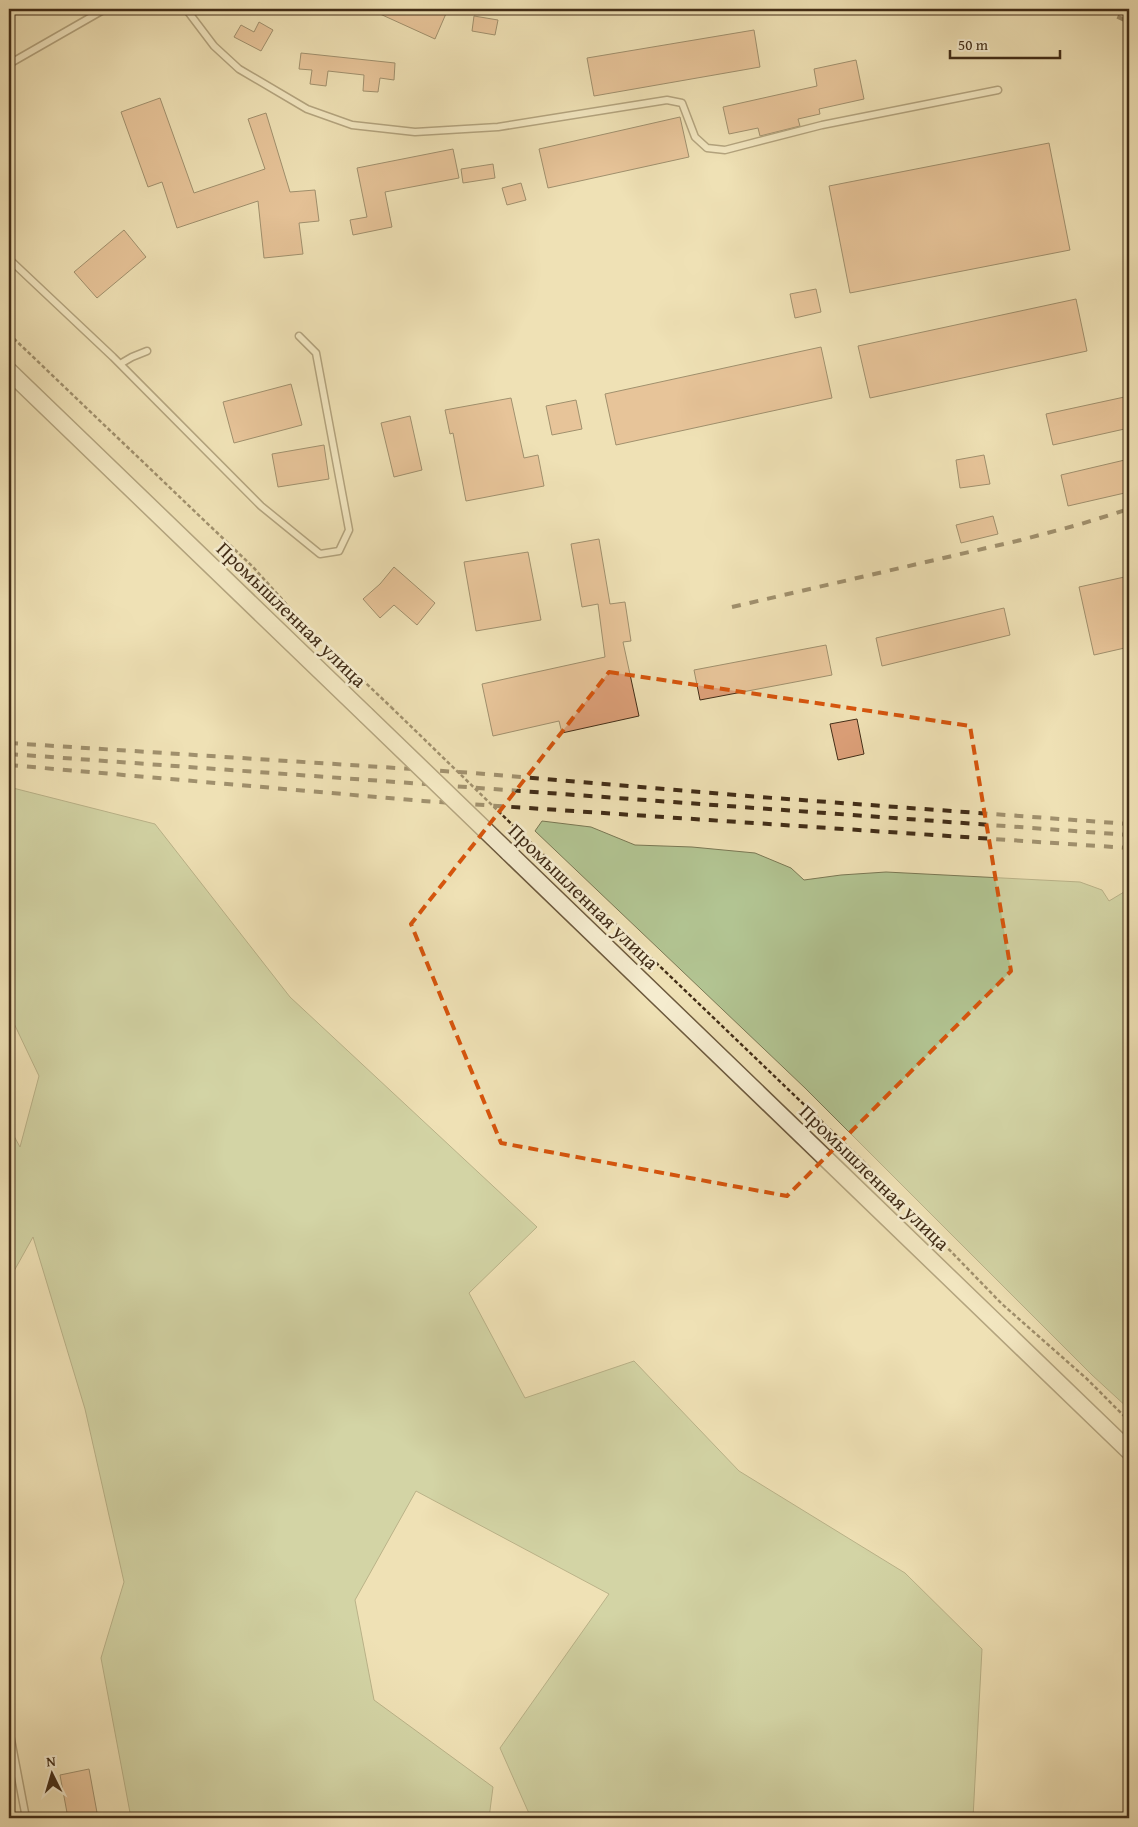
<svg xmlns="http://www.w3.org/2000/svg" width="1138" height="1827" font-family="'Gentium Book Plus',serif">
<rect width="100%" height="100%" fill="#efe1b5"/>
<filter id="stains"><feTurbulence type="fractalNoise" baseFrequency=".004" numOctaves="4"/><feColorMatrix values="0 0 0 0 .2 0 0 0 0 .09 0 0 0 0 .02 0 0 0 .5 -.17"/></filter>
<radialGradient id="worn" r=".72"><stop offset=".6" stop-color="#630" stop-opacity="0"/><stop offset="1" stop-color="#630" stop-opacity=".3"/></radialGradient>
<!-- green -->
<path fill="#b2c492" stroke="#7a7854" d="M9 787 155 824 290 997 537 1227 469 1293 525 1398 634 1361 739 1471 905 1573 982 1649 973 1818H531L500 1748 609 1594 416 1491 355 1600 374 1700 493 1787 489 1818H131L101 1658 124 1582 85 1409 33 1237 9 1280V1127L20 1147 39 1076 9 1013Z
M542 821 591 827 635 845 692 847 755 853 791 868 804 880 841 875 886 872 1080 882 1102 890 1109 901 1124 892 1129 894V1409L1092 1375 805 1088 535 831Z"/>
<!-- building -->
<path fill="#dda079" stroke="#422d17" d="M369 9H448L435 39Z
M474 16 498 20 495 35 472 31Z
M259 22 273 30 261 51 234 37 241 25 254 32Z
M754 30 760 67 594 96 587 58Z
M301 53 395 63 394 80 380 78 378 92 363 91 364 75 328 71 326 86 310 84 312 70 299 69Z
M856 60 864 99 819 109 820 114 798 119 800 126 760 136 758 128 729 134 723 107 817 86 814 69Z
M160 98 194 193 265 169 248 119 266 113 290 192 315 190 319 221 299 223 303 254 264 258 258 201 177 228 162 182 148 187 121 112Z
M680 117 689 157 548 188 539 149Z
M1049 143 1070 250 850 293 829 186Z
M453 149 459 178 385 192 392 227 353 235 350 220 367 217 357 168Z
M493 164 495 178 463 183 461 169Z
M521 183 526 200 507 205 502 188Z
M124 230 146 257 97 298 74 272Z
M816 289 821 312 795 318 790 294Z
M1076 299 1087 351 870 398 858 346Z
M821 347 832 398 616 445 605 394Z
M291 384 302 425 234 443 223 402Z
M1129 396V428L1053 445 1046 414Z
M511 398 524 458 538 455 544 486 466 501 453 433 450 434 445 410Z
M576 400 582 429 552 435 546 406Z
M410 416 422 470 394 477 381 423Z
M324 445 329 479 278 487 272 454Z
M984 455 990 484 960 488 956 460Z
M1129 459V492L1068 506 1061 475Z
M993 516 998 534 961 543 956 525Z
M599 539 610 604 625 602 631 641 623 642 639 716 562 733 559 721 493 736 482 684 605 657 598 604 582 607 571 544Z
M528 552 541 620 476 631 464 562Z
M394 567 435 603 417 625 394 605 380 618 363 599 380 584Z
M1129 576V647L1094 655 1079 587Z
M1004 608 1010 635 882 666 876 638Z
M826 645 832 675 700 700 694 670Z
M857 719 864 754 838 760 830 724Z
M89 1769 98 1818H68L60 1775Z"/>
<g fill="none" stroke-linecap="round" stroke-linejoin="round">
<defs>
<path id="service" d="M186 9 214 46 239 69 307 109 352 125 415 132 498 127 667 100 682 103 695 137 707 148 725 150 822 125 998 90
M9 64 105 9
M9 259 113 357 261 506 320 554 339 551 349 530 316 353 299 336
M120 364 132 357 147 351
M9 1729 26 1818"/>
<path id="tertiary" d="M9 371 366 715
M508 852 1129 1451"/>
</defs>
<!-- service casing -->
<use href="#service" stroke="#6d5a3e" stroke-width="9"/>
<!-- tertiary casing -->
<use href="#tertiary" stroke="#6d5a3e" stroke-width="19"/>
<!-- path -->
<path stroke="#422d17" stroke-width="2.5" stroke-dasharray="4 2.5" stroke-linecap="butt" d="M9 334 253 567 308 628 391 707
M529 841 863 1161 1002 1304 1087 1379 1129 1421"/>
<!-- service -->
<use href="#service" stroke="#f5eccf" stroke-width="6"/>
<!-- tertiary -->
<use href="#tertiary" stroke="#f5eccf" stroke-width="16"/>
<!-- rail -->
<path stroke="#422d17" stroke-width="4" stroke-dasharray="9 9" stroke-linecap="butt" d="M1101 9 1129 22
M732 607 1021 540 1081 524 1129 509
M9 743 474 773 760 797 1129 824
M9 754 1129 835
M9 765 423 801 1129 848"/>
<defs>
<path id="tertiary-bridge" d="M366 715 508 852"/>
</defs>
<!-- tertiary-bridge casing -->
<use href="#tertiary-bridge" stroke="#6d5a3e" stroke-width="19" stroke-linecap="butt"/>
<!-- path-bridge -->
<path stroke="#422d17" stroke-width="2.5" stroke-dasharray="4 2.5" stroke-linecap="butt" d="M391 707 529 841"/>
<!-- tertiary-bridge -->
<use href="#tertiary-bridge" stroke="#f5eccf" stroke-width="16"/>
</g>
<!-- marked area -->
<path d="M0 0H1138V1827H0ZM609 672 970 726 1011 971 787 1196 501 1143 411 924Z" fill="#efe1b5" fill-opacity=".55" fill-rule="evenodd"/>
<path fill="none" stroke="#d7550d" stroke-width="4" stroke-dasharray="10 6" stroke-linejoin="round" d="M609 672 970 726 1011 971 787 1196 501 1143 411 924Z"/>
<g text-anchor="middle" dominant-baseline="central" stroke-width="5" stroke-linejoin="round" paint-order="stroke">
<!-- street labels -->
<g font-size="20" fill="#422d17" stroke="#f5eccf">
<text transform="translate(292 614) rotate(44)">Промышленная улица</text>
<text transform="translate(584 896) rotate(44)">Промышленная улица</text>
<text transform="translate(875 1177) rotate(44)">Промышленная улица</text>
</g>
</g>
<!-- margin -->
<rect width="1138" height="1827" fill="none" stroke="#efe1b5" stroke-width="30"/>
<rect x="10" y="10" width="1118" height="1807" fill="none" stroke="#422d17" stroke-width="2.5"/>
<rect x="15" y="15" width="1108" height="1797" fill="none" stroke="#422d17"/>
<!-- north arrow -->
<g transform="translate(52 1774) rotate(355)" stroke="#f5eccf" stroke-width="4" paint-order="stroke">
<path d="M0-4L9 19L0 12L-9 19Z" fill="#422d17"/>
<text y="-8" font-size="14" font-weight="bold" text-anchor="middle" fill="#422d17">N</text>
</g>
<!-- scale -->
<path d="M950 50v8h110v-8" fill="none" stroke="#422d17" stroke-width="2.5"/>
<text x="958" y="50" font-size="15" fill="#422d17" stroke="#f5eccf" stroke-width="4" paint-order="stroke">50 m</text>
<rect width="100%" height="100%" filter="url(#stains)"/>
<rect width="100%" height="100%" fill="url(#worn)"/>
</svg>
